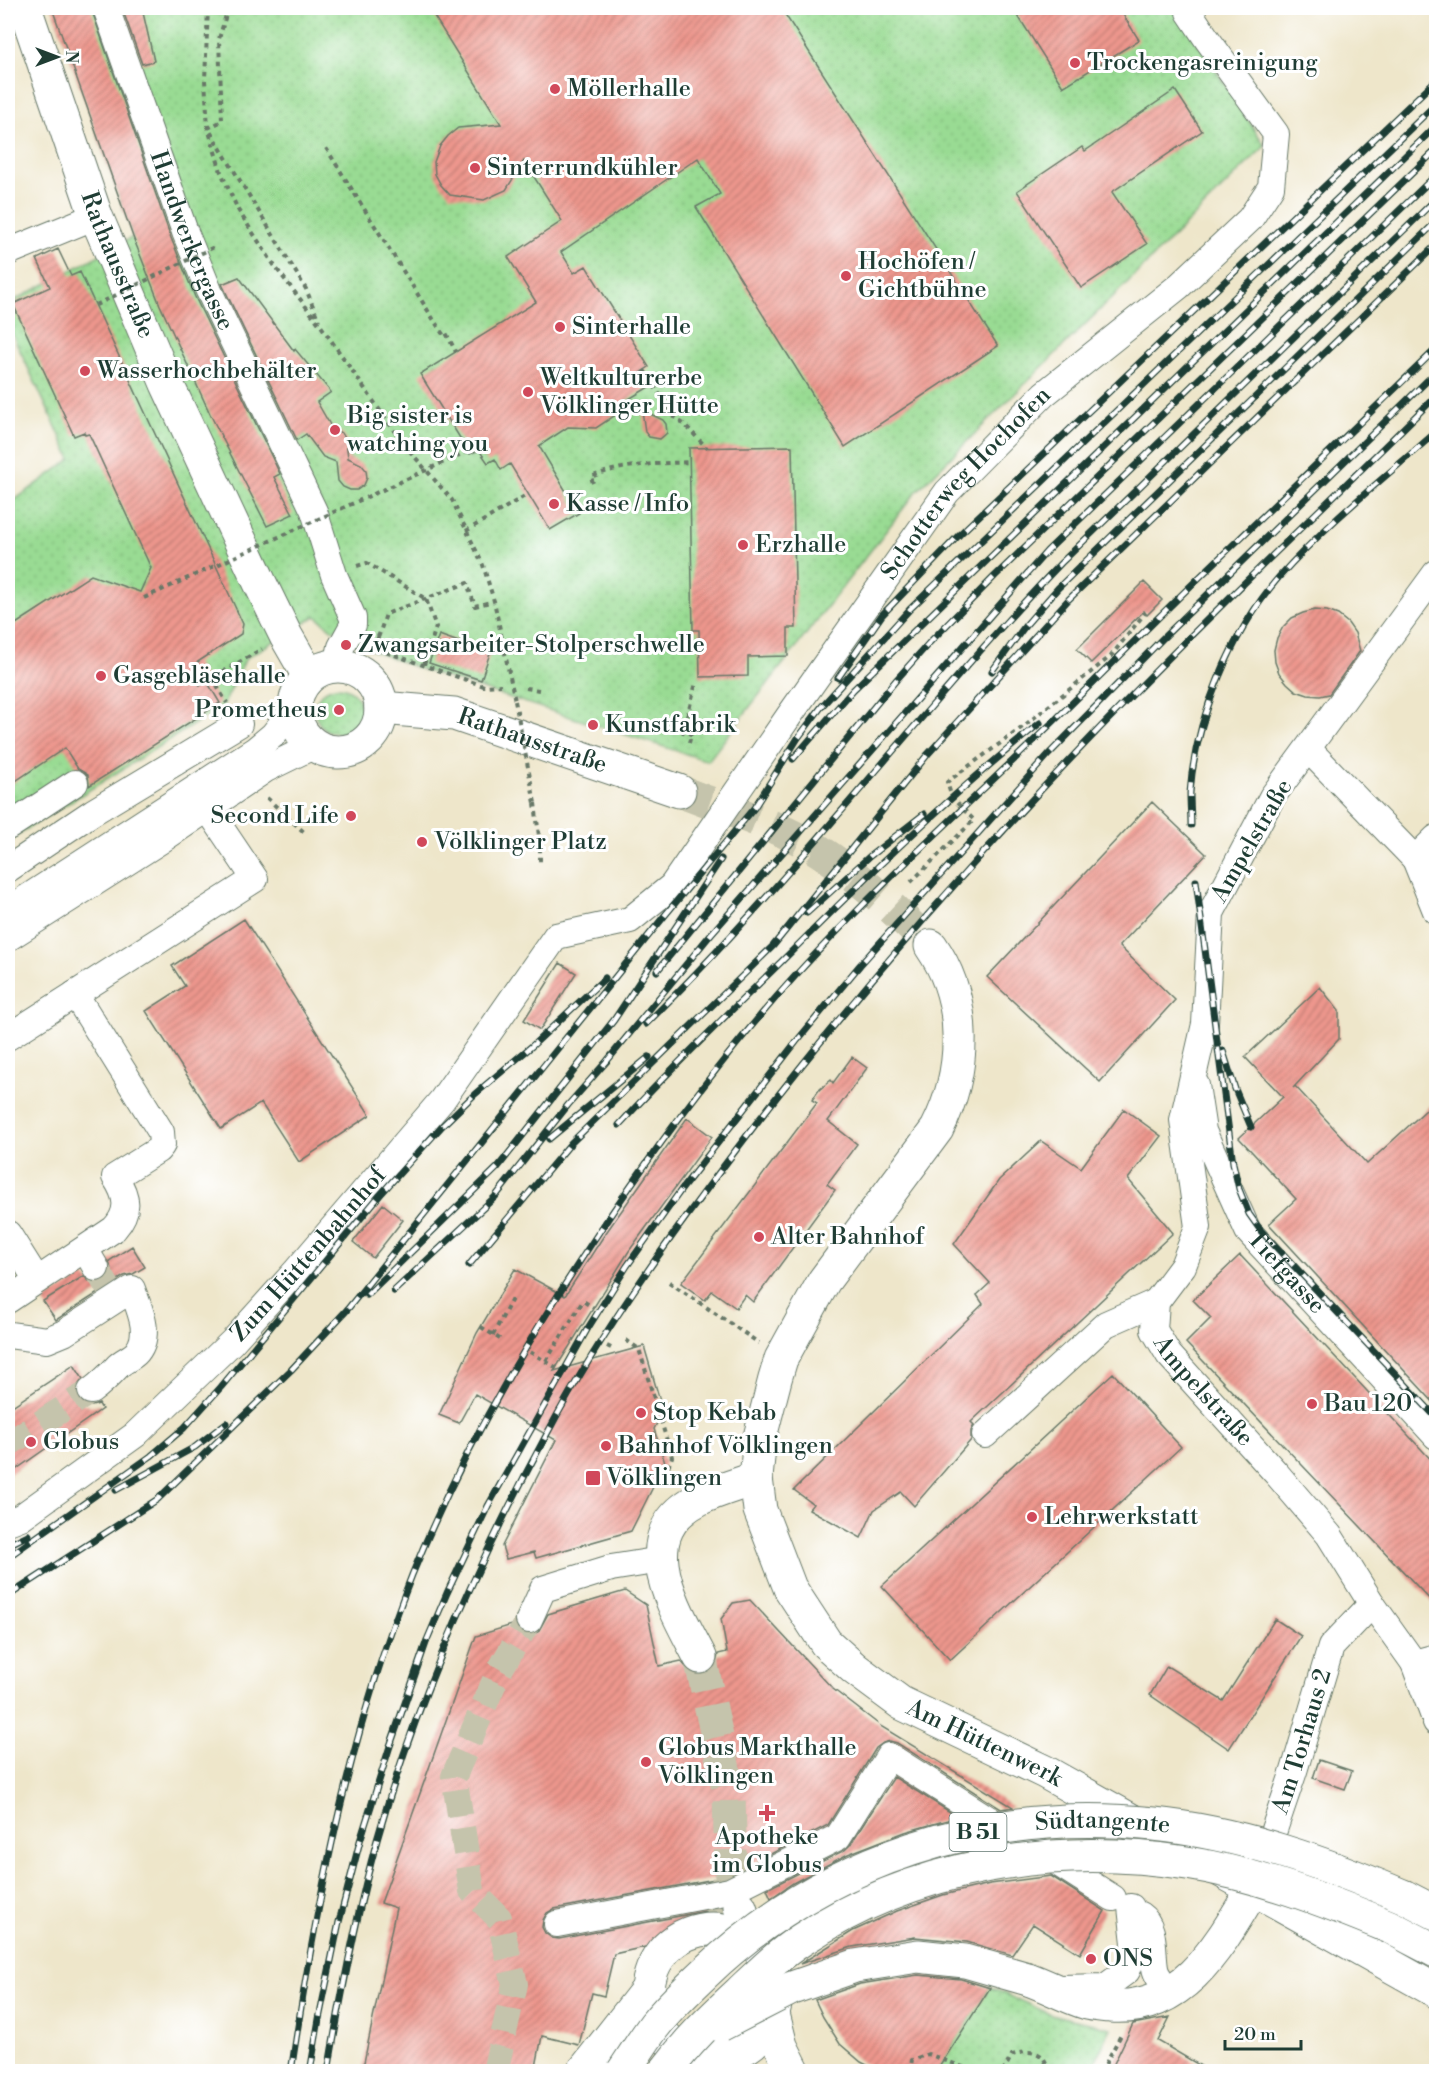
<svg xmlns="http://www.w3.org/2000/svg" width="1444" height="2079" font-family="'Libre Bodoni',serif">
<defs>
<pattern id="green-dots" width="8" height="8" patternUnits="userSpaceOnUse" patternTransform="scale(1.5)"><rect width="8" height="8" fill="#99db93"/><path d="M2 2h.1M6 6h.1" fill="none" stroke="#83bd7f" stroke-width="1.8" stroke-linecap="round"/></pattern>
<pattern id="building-hatch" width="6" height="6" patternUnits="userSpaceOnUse" patternTransform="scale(1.5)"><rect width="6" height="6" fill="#ee978d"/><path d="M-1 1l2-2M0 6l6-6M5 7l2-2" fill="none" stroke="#c07c74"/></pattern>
</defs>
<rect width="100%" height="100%" fill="#fff"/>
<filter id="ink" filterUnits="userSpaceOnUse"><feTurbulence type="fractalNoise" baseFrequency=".0167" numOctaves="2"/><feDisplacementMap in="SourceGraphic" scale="12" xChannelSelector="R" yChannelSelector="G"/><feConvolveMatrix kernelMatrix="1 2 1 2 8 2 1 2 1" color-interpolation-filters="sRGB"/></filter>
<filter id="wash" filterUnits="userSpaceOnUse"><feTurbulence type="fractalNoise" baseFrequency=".008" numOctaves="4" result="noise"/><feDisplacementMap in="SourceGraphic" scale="24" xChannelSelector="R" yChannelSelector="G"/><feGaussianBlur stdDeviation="1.35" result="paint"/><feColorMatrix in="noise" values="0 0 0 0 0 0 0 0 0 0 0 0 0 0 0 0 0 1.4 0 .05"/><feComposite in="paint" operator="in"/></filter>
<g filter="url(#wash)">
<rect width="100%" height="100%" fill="#eee6ca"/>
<!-- green -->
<path fill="url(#green-dots)" stroke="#5c8c64" stroke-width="1.5" d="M53 8H1175L1265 146 916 492 708 761 423 670 356 644 339 627 334 631 316 616 246 658 223 706 8 841V505L71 459 8 325V304L133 237Z
M315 710a23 23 0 1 1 46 0a23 23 0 1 1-46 0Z
M990 1987 1050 2014 1111 2028 1091 2071 936 2072Z"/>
<g id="blocks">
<!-- building -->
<path fill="url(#building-hatch)" d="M52 8H91L171 238 195 297 280 474 274 477 293 514 267 526 211 416 160 305 133 237Z
M122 8H142L154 61 142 64Z
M429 8H781L998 346 845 447 696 207 720 194 698 158 561 252 574 273 586 266 649 367 640 373 649 387 624 402 631 405 596 428 568 427 539 446 579 513 550 530 510 464 501 470 495 459 488 463 479 450 470 454 420 374 536 302 508 257 562 221 524 161 506 190 484 200 450 195 441 185 435 174 434 162 440 146 448 136 458 128 501 124Z
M1013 8H1119L1139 40 1063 87Z
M1175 90 1202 131 1112 192 1147 244 1081 288 1017 191 1082 147 1085 151Z
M58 249 71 276 80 272 243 624 241 634 196 663 220 703 89 786 88 775 78 769 65 748 8 786V629L91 575 140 592 151 568 89 434 85 435 84 432 74 436 13 304 50 287 37 259Z
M239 277 294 351 295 349 331 392 317 402 333 430 342 433 346 440 348 458 361 464 366 470 367 478 364 485 357 490H350L343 487 338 481 336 462 323 457 306 434 297 440 222 284Z
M642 410 663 420 666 424 667 433 660 439 649 437 645 432Z
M792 446 796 628H788V656L748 657V676L700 677 699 630H693L689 448Z
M1144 582 1162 600 1147 615 1144 611 1091 663 1077 649Z
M1315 610 1327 611 1338 615 1348 623 1355 633 1360 651 1329 694 1320 696 1308 695 1296 691 1287 683 1279 673 1275 662 1274 650 1277 638 1283 627 1292 618 1303 613Z
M439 635 490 653 481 680 429 663Z
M1152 802 1206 854 1119 946 1175 1000 1100 1082 987 977Z
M244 919 370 1115 299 1162 261 1103 221 1129 146 1011 185 986 172 966Z
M560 963 576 973 540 1030 524 1020Z
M1320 987 1339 1011V1039L1293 1088 1295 1086 1367 1164 1437 1100V1406L1269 1224 1296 1199 1239 1138 1283 1097 1245 1057Z
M852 1057 867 1068 828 1121 857 1144 827 1184 835 1190 753 1302 745 1295 736 1308 712 1291 705 1300 681 1283 817 1103 812 1100 819 1090 831 1080 833 1083Z
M1124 1109 1161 1136 1128 1179 1173 1233 971 1422 974 1425 971 1431V1440L914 1506 901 1492 874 1510 861 1538 809 1509 813 1504 794 1490 983 1304 977 1295 990 1283 954 1244 999 1180 1041 1141 1081 1168Z
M687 1118 712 1137 629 1251 554 1371 644 1346 663 1411 654 1429 665 1463 631 1531 536 1558 534 1552 506 1559 502 1546 556 1440 475 1394 459 1423 439 1415 477 1333 515 1269 565 1296 603 1237Z
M383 1204 403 1220 373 1258 353 1242Z
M132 1246 145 1267 133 1274 124 1276 56 1320 43 1301 84 1276 89 1281 95 1283 104 1281 109 1275 111 1269 109 1261Z
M1240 1255 1437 1466V1607L1186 1343 1211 1318 1193 1300Z
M74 1365 83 1379 77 1386 76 1394 79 1400 86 1405 92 1406 99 1404 102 1409 8 1475V1409Z
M1113 1373 1181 1447 950 1660 882 1586Z
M625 1591 646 1605 659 1666 681 1661 690 1672 699 1676 709 1673 716 1667 718 1654 727 1652 721 1619 733 1603 750 1600 833 1689 882 1727 1013 1807 1001 1809 897 1743 890 1741 883 1743 876 1748 828 1825 725 1877 554 1909 547 1913 543 1920 542 1927 545 1933 552 1938 559 1939 722 1908 724 1918 714 1926 672 1941 614 1954 604 1996 592 1993 579 2045 542 2036 535 2072H362L396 1908 381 1903 476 1636 515 1624 522 1633 531 1635 538 1632 548 1614Z
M1275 1619 1301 1636 1229 1749 1150 1695 1167 1666 1223 1701Z
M1319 1760 1352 1771 1345 1789 1313 1778Z
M894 1777 958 1817 905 1832 848 1854 793 1883 771 1898 767 1889 845 1850 850 1845Z
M1051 1876 1105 1911 1080 1954 1033 1924 1012 1955 967 1942 915 1937 852 1947 800 1964 853 1931 897 1911 943 1895 990 1884Z
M918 1975 961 1979 990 1988 936 2072H881L861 2062 840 2044 823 2017 815 2000 860 1984Z
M1170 2017 1158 2041 1211 2072H1110L1133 2024Z"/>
</g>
</g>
<g filter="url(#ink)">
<use href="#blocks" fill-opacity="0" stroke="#677868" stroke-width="1.5"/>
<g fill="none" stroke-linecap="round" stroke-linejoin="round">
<!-- minor-tunnel -->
<path stroke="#c5c4ac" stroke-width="26" stroke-dasharray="26 13" stroke-linecap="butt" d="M96 1268 109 1289
M8 1444 91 1391
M495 2072 515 1984 499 1918 472 1891 454 1776 498 1673 529 1620"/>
<!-- major-tunnel -->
<path stroke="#c5c4ac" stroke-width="33" stroke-dasharray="33 16" stroke-linecap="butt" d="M679 791C724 809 773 823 815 848 858 875 895 910 931 946
M700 1657 729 1793 731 1879 740 1907
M710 1914 731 1879"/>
<defs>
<g id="minor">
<path id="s1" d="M106 8 185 232 209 291 314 511 334 575 353 618V625L341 647 337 666"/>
<path d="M8 252 96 216"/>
<path id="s2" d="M1436 573 1272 797 1211 913 1205 1024 1183 1120 1198 1227 1183 1266 1156 1302 1154 1330 1169 1355 1276 1473 1329 1535 1372 1604 1414 1663 1436 1722"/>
<path d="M1308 749 1415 859 1436 838"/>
<path d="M8 827 75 783"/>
<path d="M1415 859 1436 911"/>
<path d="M8 869 93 812 239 724"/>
<path d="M8 910 255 750 273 735 294 708"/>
<path d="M8 938 160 841 266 769 313 746"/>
<path d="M8 1037 255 879 208 809"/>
<path id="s3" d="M1196 1085 1203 1131 1248 1231 1436 1436"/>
<path d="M8 1234 37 1280"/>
<path d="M85 1249 96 1268"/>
<path d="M8 1300 114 1229C130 1211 128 1197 115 1177L158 1150 162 1145 161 1132 75 994"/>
<path d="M9 1335 47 1340 64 1333 132 1289C139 1309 152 1333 137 1352 132 1358 124 1360 118 1366 108 1377 103 1382 91 1391"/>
<path d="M985 1435 1106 1324 1156 1302"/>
<path id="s4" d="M8 1522 21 1517 135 1435 232 1342 296 1271 442 1100 556 936 630 920 672 886 789 716 947 492 1044 394 1179 286 1250 219 1271 187 1276 134 1207 39 1189 12"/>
<path d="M529 1620 543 1589 611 1568 661 1560"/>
<path d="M1414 1663 1436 1657"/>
<path id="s5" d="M1262 1865 1294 1771 1331 1647 1372 1604"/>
<path d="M1140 1915C1156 1926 1152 1951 1155 1968 1156 1976 1165 1985 1170 1992"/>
<path d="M557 1924 730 1891 838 1837 889 1756 1113 1898"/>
<path d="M1060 1988 1105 1987 1127 1971 1133 1957 1135 1943 1131 1907"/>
</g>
<g id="major">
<path id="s6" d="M25 8 96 216 167 384 260 583 286 636 309 676"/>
<circle cx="338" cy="709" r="43"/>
<path id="s7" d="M381 708 454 714 679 791"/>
<path id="s8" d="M931 946C969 1001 966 1072 937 1129L824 1281 781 1359 775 1379 760 1437 756 1478 760 1510 790 1588 826 1643 855 1669 901 1703 1045 1772 1436 1991"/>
<path d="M700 1657C675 1608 628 1535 699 1499 717 1490 737 1485 756 1478"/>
<path d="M1405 1897 1436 1913"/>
<path d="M740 1907 752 1942"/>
<path d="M1390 1927 1436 1951"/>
<circle cx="712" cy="1993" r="64"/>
<path d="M1028 1979C1048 1986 1067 1997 1087 2003 1094 2005 1103 2005 1110 2006 1184 2012 1220 1944 1253 1889"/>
<path d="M773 2014 781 2046 794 2072"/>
<path d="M583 2072 648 1989"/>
</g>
</defs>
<!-- minor casing -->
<use href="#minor" stroke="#677868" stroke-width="28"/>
<!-- major casing -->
<use href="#major" stroke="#677868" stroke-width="35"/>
<!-- path -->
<path stroke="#677868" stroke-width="4" stroke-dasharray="4.5 4.5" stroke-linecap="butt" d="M208 8 205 80 208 128 221 172 238 210 276 268 321 326 402 442 452 500 483 565 494 601 515 701
M228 8 219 39 222 121 208 128 306 289 319 321
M326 148 442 333 445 331 456 352
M644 370 674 417 685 425 707 448
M431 468 468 451
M593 483 591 477C622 464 656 464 689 462
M466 531 528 494
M357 566 367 563 426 599 436 627 424 665
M377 634 379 635 386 614 467 583 475 606 494 601
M379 635 374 648 484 686 501 685
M212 678 227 703
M199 685 262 649
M526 688 539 690
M694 723 691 734 683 732 696 683
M689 743 691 734
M267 798 306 834
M535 803 540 845V864
M911 882 974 820 952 798 947 782 1020 729 1111 656 1145 613
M669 1282 759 1343
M481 1327 503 1341
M493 1335 513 1297
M626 1340 639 1349 672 1457 663 1480 667 1486
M607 1346 613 1349
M530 1352 557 1368
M546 1361 583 1301 594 1308
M910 2072 912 2060 928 2054 976 2072
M1003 2072 1012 2055C1029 2050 1046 2049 1048 2072
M1101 2072 1121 2035"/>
<!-- minor -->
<use href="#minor" stroke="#fff" stroke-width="26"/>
<!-- major -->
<use href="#major" stroke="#fff" stroke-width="33"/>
<defs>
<path id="rail" d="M992 671 1025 626 1058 588 1436 222
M838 678 882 615 960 534 1436 80
M793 759 853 690 1436 126
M1191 825C1191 815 1190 804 1190 793 1195 720 1231 633 1279 577 1326 524 1383 479 1436 432
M1196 881 1233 1163 1239 1189 1249 1214 1261 1231 1436 1417
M807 913 870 856 924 814
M657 971 897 679 929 643 995 576 1436 150
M646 1024C794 879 918 712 1061 563L1436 199
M1223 1051 1235 1089 1251 1127
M619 1125C671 1068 727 1015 782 961 865 878 949 796 1040 723
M549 1139 649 1057
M469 1265 571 1143 773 946 928 754 1069 599 1436 245
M394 1291 495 1197 568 1105 607 1061 711 934 1047 551 1436 175
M367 1295 498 1167 614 1020 721 859
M116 1490 195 1447 226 1423
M8 1545 28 1535
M8 1557 151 1456 184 1428 221 1387 380 1195 442 1126 475 1094 532 1046 605 978
M8 1596 158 1499 291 1370 346 1311 666 914 754 808 798 738 822 706 910 609 1436 104
M291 2072C316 1903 349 1734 412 1575 468 1436 546 1308 631 1185 682 1112 736 1041 796 975 877 886 968 805 1054 721 1105 671 1155 620 1206 571 1283 497 1360 423 1436 349
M310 2072 319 2019 339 1922 360 1841 390 1746 427 1640 447 1593 488 1506 588 1328 627 1266 681 1190 796 1042 860 965 1049 754 1162 639 1436 372
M328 2072C341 1994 356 1916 377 1840 417 1698 478 1561 548 1432 606 1323 680 1223 755 1125 895 943 1051 773 1215 612 1288 539 1363 469 1436 396"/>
</defs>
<!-- rail casing -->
<use href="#rail" stroke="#1f3d34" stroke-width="7"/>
<!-- rail -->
<use href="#rail" stroke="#fff" stroke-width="4.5" stroke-dasharray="14" stroke-linecap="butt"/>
<defs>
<g id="major-bridge">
<path d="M720 2025 792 1988 855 1966 918 1956 965 1961 1028 1979"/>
<path id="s9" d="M623 2072C633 2057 643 2041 654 2026 668 2008 687 1990 704 1974 824 1859 988 1806 1154 1824 1241 1833 1325 1863 1405 1897"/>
<path d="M665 2072C688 2041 711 2019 739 1993 759 1974 778 1955 801 1940 914 1865 1054 1842 1187 1863 1257 1874 1325 1900 1390 1927"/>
</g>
</defs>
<!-- major-bridge casing -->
<use href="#major-bridge" stroke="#677868" stroke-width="35" stroke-linecap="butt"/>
<!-- path-bridge -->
<path stroke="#677868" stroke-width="4" stroke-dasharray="4.5 4.5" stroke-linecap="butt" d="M96 305 214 247
M144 598 431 468
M515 701 535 803"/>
<!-- major-bridge -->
<use href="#major-bridge" stroke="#fff" stroke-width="33"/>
</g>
</g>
<!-- markers -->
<g fill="#d1495b" stroke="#fff" stroke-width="2">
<circle cx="1075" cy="63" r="6"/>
<circle cx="555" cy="89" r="6"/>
<circle cx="475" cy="168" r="6"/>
<circle cx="846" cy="276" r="6"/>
<circle cx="560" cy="327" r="6"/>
<circle cx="85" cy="371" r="6"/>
<circle cx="528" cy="392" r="6"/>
<circle cx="335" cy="430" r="6"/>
<circle cx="554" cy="504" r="6"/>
<circle cx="743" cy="545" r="6"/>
<circle cx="346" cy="645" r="6"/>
<circle cx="101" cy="676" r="6"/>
<circle cx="339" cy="710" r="6"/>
<circle cx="593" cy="725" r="6"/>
<circle cx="351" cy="816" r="6"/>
<circle cx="422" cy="842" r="6"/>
<circle cx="759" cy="1237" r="6"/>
<circle cx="1312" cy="1404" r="6"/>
<circle cx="641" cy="1413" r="6"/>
<circle cx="31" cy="1442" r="6"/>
<circle cx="606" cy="1446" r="6"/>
<rect x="585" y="1470" width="16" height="16" rx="3"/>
<circle cx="1032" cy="1517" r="6"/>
<circle cx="646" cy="1762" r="6"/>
<path d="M764 1804h6v6h6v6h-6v6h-6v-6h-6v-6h6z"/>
<circle cx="1091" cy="1959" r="6"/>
</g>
<g text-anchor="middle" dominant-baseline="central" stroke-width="6" stroke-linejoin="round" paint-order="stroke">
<!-- shield labels -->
<rect fill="#fff" stroke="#627771" stroke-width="1.5" x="949.5" y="1813" width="57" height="38" rx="4.5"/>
<g font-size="22" font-weight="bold" fill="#1f3d34">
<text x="978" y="1832">B 51</text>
</g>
<!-- poi labels -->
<g font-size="24" fill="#1f3d34" stroke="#fff" text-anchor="start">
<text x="1087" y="63">Trockengasreinigung</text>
<text x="567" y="89">Möllerhalle</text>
<text x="487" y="168">Sinterrundkühler</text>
<text x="858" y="262">Hochöfen /<tspan x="858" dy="28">Gichtbühne</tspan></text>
<text x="572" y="327">Sinterhalle</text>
<text x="97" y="371">Wasserhochbehälter</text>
<text x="540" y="378">Weltkulturerbe<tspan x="540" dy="28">Völklinger Hütte</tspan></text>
<text x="347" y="416">Big sister is<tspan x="347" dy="28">watching you</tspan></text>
<text x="566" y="504">Kasse / Info</text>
<text x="755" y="545">Erzhalle</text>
<text x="358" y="645">Zwangsarbeiter-Stolperschwelle</text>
<text x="113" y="676">Gasgebläsehalle</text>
<text x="327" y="710" text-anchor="end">Prometheus</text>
<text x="605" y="725">Kunstfabrik</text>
<text x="339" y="816" text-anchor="end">Second Life</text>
<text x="434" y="842">Völklinger Platz</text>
<text x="771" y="1237">Alter Bahnhof</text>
<text x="1324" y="1404">Bau 120</text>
<text x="653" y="1413">Stop Kebab</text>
<text x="43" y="1442">Globus</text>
<text x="618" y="1446">Bahnhof Völklingen</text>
<text x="606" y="1478">Völklingen</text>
<text x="1044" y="1517">Lehrwerkstatt</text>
<text x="658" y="1748">Globus Markthalle<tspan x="658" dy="28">Völklingen</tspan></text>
<text x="767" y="1837" text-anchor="middle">Apotheke<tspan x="767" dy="28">im Globus</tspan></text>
<text x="1103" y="1959">ONS</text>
</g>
<!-- street labels -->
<g font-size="24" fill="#1f3d34" stroke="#fff">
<text stroke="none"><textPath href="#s1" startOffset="248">Handwerkergasse</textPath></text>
<text stroke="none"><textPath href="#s6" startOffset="273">Rathausstraße</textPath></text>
<text stroke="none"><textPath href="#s4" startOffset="1438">Schotterweg Hochofen</textPath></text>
<text stroke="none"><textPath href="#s7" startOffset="156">Rathausstraße</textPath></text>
<text transform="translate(1252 841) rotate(-60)">Ampelstraße</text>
<text stroke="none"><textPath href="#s4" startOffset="405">Zum Hüttenbahnhof</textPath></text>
<text stroke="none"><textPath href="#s3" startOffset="212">Tiefgasse</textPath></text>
<text stroke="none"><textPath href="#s2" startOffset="920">Ampelstraße</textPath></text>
<text stroke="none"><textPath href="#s5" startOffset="130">Am Torhaus 2</textPath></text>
<text stroke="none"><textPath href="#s8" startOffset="963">Am Hüttenwerk</textPath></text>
<text stroke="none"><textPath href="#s9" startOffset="566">Südtangente</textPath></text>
</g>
</g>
<!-- margin -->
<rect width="1444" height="2079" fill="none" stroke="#fff" stroke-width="30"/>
<!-- north arrow -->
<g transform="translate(57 57) rotate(90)" stroke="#ffffff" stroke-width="4.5" paint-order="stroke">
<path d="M0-4.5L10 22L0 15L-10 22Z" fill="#1f3d34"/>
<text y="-9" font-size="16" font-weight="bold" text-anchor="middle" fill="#1f3d34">N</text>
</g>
<!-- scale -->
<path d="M1225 2040v9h76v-9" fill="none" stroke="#1f3d34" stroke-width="3"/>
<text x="1234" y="2040" font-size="18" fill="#1f3d34" stroke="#ffffff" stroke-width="4.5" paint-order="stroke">20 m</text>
</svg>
